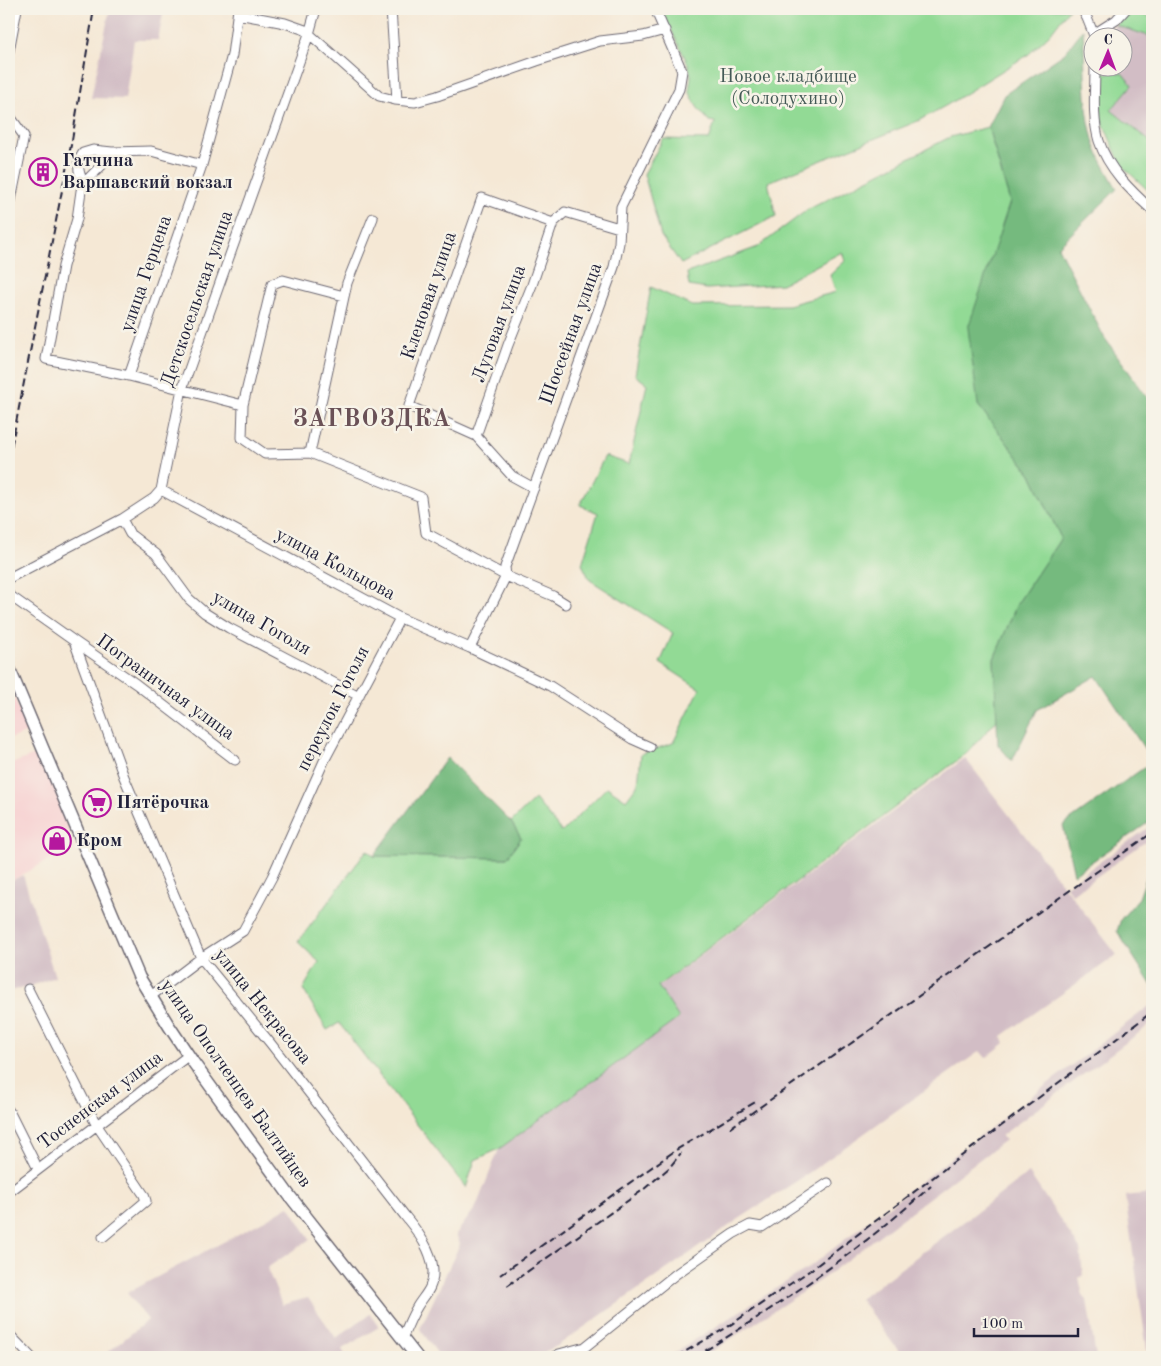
<svg xmlns="http://www.w3.org/2000/svg" width="1161" height="1366" font-family="'Old Standard TT',serif">
<rect width="100%" height="100%" fill="#f7f3e8"/>
<filter id="ink" filterUnits="userSpaceOnUse"><feTurbulence type="fractalNoise" baseFrequency=".02" numOctaves="2"/><feDisplacementMap in="SourceGraphic" scale="10" xChannelSelector="R" yChannelSelector="G"/><feConvolveMatrix kernelMatrix="1 2 1 2 8 2 1 2 1" color-interpolation-filters="sRGB"/></filter>
<filter id="wash" filterUnits="userSpaceOnUse"><feTurbulence type="fractalNoise" baseFrequency=".0096" numOctaves="4" result="noise"/><feDisplacementMap in="SourceGraphic" scale="20" xChannelSelector="R" yChannelSelector="G"/><feGaussianBlur stdDeviation="1.12" result="paint"/><feColorMatrix in="noise" values="0 0 0 0 0 0 0 0 0 0 0 0 0 0 0 0 0 1.4 0 .05"/><feComposite in="paint" operator="in"/></filter>
<g filter="url(#wash)">
<rect width="100%" height="100%" fill="#f5e8d5"/>
<!-- built -->
<path fill="#f7cfd0" d="M9 684 28 732 9 739Z
M40 753 72 829 64 834 70 848 9 882V765Z"/>
<!-- industrial -->
<path fill="#d2bdc5" d="M110 9H164L158 40H134L125 99 91 98Z
M1115 25 1152 37V143L1111 110 1107 68H1124V38H1106Z
M965 758 1117 955 1002 1036 1005 1043 986 1058 980 1051 803 1177 739 1219 557 1346 534 1357H440L420 1329 460 1244 456 1234 476 1207 499 1149 679 1018 658 987Z
M1152 825V837L1072 894 1066 886Z
M23 875 55 977 28 987 9 991V882Z
M1152 1004V1023L1001 1136 1005 1140 822 1279 703 1357H668L808 1268Z
M1029 1173 1080 1249 1083 1275 1079 1278 1083 1296 1087 1300 1096 1357H903L860 1299Z
M1152 1193V1357H1148L1125 1196Z
M289 1206 310 1239 267 1268 282 1305 308 1298 336 1338 370 1314 379 1327 342 1349 346 1357H102L148 1320 127 1293 265 1220Z"/>
<!-- green -->
<path fill="#92da95" stroke="#5a7e68" d="M661 9H1069L1050 34 1029 54 947 105 918 121 768 182 776 216 681 264 661 236 644 174 663 139 709 140 715 122 709 121 697 107 689 91 691 76 688 64Z
M1132 12 1152 17V37L1115 25Z
M1100 68H1104L1105 73H1122L1132 85 1111 110 1152 143V194L1121 165 1101 118Z
M988 127 1010 202 1000 232 978 405 1031 474 1061 538 1017 604 994 659 997 720 967 753 658 986 679 1018 499 1149 475 1160 466 1188 339 1023 327 1030 303 989 319 962 298 942 367 850 374 856 507 858 521 838 511 822 535 799 562 832 607 787 626 800 638 784 641 754 673 743 700 689 660 663 673 633 590 580 582 564 598 513 580 505 605 456 629 464 647 384 635 375 651 287 692 306 788 305 836 292 830 275 845 261 842 252 782 284 707 289 689 286 687 273 758 247 807 210 950 137Z"/>
<!-- forest -->
<path fill="#75ba7e" stroke="#4c6e5c" d="M1083 29C1086 65 1083 102 1092 136 1096 154 1108 172 1117 189L1058 247 1104 337 1152 404V760L1096 676 1037 710 1012 761 998 745 994 659 1017 604 1061 538 1031 474 978 405 968 328 1010 202 988 127 1004 95 1065 53Z
M447 758 511 822 521 838 507 858 374 856Z
M1152 762V820L1074 874 1063 825Z
M1152 867V986L1117 931 1121 919 1139 898 1149 870Z"/>
</g>
<g filter="url(#ink)">
<g fill="none" stroke-linecap="round" stroke-linejoin="round">
<defs>
<path id="minor" d="M391 9 397 100
M1082 9 1087 18 1095 38
M238 14 285 23 305 30 379 96 395 100 415 102 437 96 537 61 600 41 643 36 665 30
M1094 34 1116 20 1126 9
M9 51 17 9
M1095 68C1095 91 1092 118 1099 141 1108 169 1131 191 1152 210
M9 115 24 136 9 210
M202 165 151 151 112 152 93 150 83 153C76 163 78 173 84 183L81 191 77 219 63 266 46 359 129 376 243 405
M84 183 101 166 112 152
M344 296 283 280 272 284 243 405 242 438 265 454 310 453 421 497 426 533 506 576 553 596 566 604
M129 376 202 165 232 55 238 9
M476 436 508 345 532 285 553 223 565 212 619 228
M310 453 347 283 373 218
M534 488 512 476 476 436 409 406 482 198 553 223
M161 490 182 389 309 34 316 9
M122 519 130 534 156 554 189 599 205 613 229 628 359 696
M9 578 122 519 154 498 161 490 400 618 470 648 550 686 632 739 650 747
M9 595 74 641 124 777 201 958 271 1044 405 1216C420 1234 441 1262 430 1287 427 1294 421 1300 417 1307 411 1317 407 1328 402 1338
M74 641 136 684 235 760
M470 648 506 576 505 567 614 267 619 243 621 207 679 89 682 71 655 9
M28 989 96 1124 144 1195 146 1201 103 1237
M151 996 201 958 243 931 272 877 324 761 400 618
M9 1111 38 1169
M9 1192 189 1055
M9 1334 31 1357
M554 1357 559 1354 585 1347 676 1274 733 1234 750 1225 762 1227 828 1183"/>
<path id="major" d="M9 668 139 977 169 1026 193 1062 289 1195 417 1357"/>
</defs>
<!-- minor casing -->
<use href="#minor" stroke="#6c6771" stroke-width="11"/>
<!-- major casing -->
<use href="#major" stroke="#6c6771" stroke-width="14"/>
<!-- minor -->
<use href="#minor" stroke="#fff" stroke-width="9"/>
<!-- major -->
<use href="#major" stroke="#fff" stroke-width="11"/>
<!-- rail -->
<path stroke="#22223b" stroke-width="2" stroke-dasharray="8 4" stroke-linecap="butt" d="M9 458 72 140 94 9
M730 1128 1152 833
M500 1275 676 1150 757 1101
M507 1286 643 1190 669 1168 681 1153
M676 1357 726 1328 812 1269 1152 1012
M695 1357C779 1305 857 1253 931 1186"/>
</g>
</g>
<!-- icons -->
<defs>
<symbol id="building-ring" viewBox="-11 -11 22 22"><circle r="9.5" fill="#f7f3e8" stroke="#b5179e" stroke-width="1.5"/><path d="M-4-6H4V6H1V3H-1V6H-4ZM-2.5-4.3h1.7v1.8h-1.7ZM.8-4.3h1.7v1.8H.8ZM-2.5-1h1.7V.8h-1.7ZM.8-1h1.7V.8H.8Z" fill="#b5179e"/></symbol>
<symbol id="supermarket-ring" viewBox="-11 -11 22 22"><circle r="9.5" fill="#f7f3e8" stroke="#b5179e" stroke-width="1.5"/><path d="M-6-5.5h2.5l.6 2H6L4.5 2H-2.5L-4.4-4H-6ZM-1.5 3.2a1.3 1.3 0 1 0 .1 0ZM3 3.2a1.3 1.3 0 1 0 .1 0Z" fill="#b5179e"/></symbol>
<symbol id="shop-ring" viewBox="-11 -11 22 22"><circle r="9.5" fill="#f7f3e8" stroke="#b5179e" stroke-width="1.5"/><path d="M-5-2.5h2.3a2.7 3.5 0 0 1 5.4 0H5L5.5 6h-11ZM-1.5-2.5h3a1.5 2.3 0 0 0-3 0Z" fill="#b5179e"/></symbol>
</defs>
<g fill-rule="evenodd">
<use href="#building-ring" x="27" y="156" width="32" height="32"/>
<use href="#supermarket-ring" x="81" y="787" width="32" height="32"/>
<use href="#shop-ring" x="41" y="825" width="32" height="32"/>
</g>
<g text-anchor="middle" dominant-baseline="central" stroke-width="5" stroke-linejoin="round" paint-order="stroke">
<!-- park labels -->
<g font-size="19" fill="#445956" stroke="#f7f3e8">
<text x="788" y="77">Новое кладбище<tspan x="788" dy="22">(Солодухино)</tspan></text>
</g>
<!-- poi labels -->
<g font-size="19" font-weight="bold" fill="#22223b" stroke="#f7f3e8" text-anchor="start">
<text x="62" y="161">Гатчина<tspan x="62" dy="22">Варшавский вокзал</tspan></text>
<text x="116" y="803">Пятёрочка</text>
<text x="76" y="841">Кром</text>
</g>
<!-- street labels -->
<g font-size="19" fill="#22223b" stroke="#f7f3e8">
<text transform="translate(147 274) rotate(-71)">улица Герцена</text>
<text transform="translate(430 296) rotate(-71)">Кленовая улица</text>
<text transform="translate(198 299) rotate(-71)">Детскосельская улица</text>
<text transform="translate(500 324) rotate(-70)">Луговая улица</text>
<text transform="translate(572 334) rotate(-70)">Шоссейная улица</text>
<text transform="translate(335 565) rotate(28)">улица Кольцова</text>
<text transform="translate(261 624) rotate(30)">улица Гоголя</text>
<text transform="translate(165 688) rotate(36)">Пограничная улица</text>
<text transform="translate(334 709) rotate(-63)">переулок Гоголя</text>
<text transform="translate(262 1007) rotate(51)">улица Некрасова</text>
<text transform="translate(235 1084) rotate(55)">улица Ополченцев Балтийцев</text>
<text transform="translate(101 1101) rotate(-37)">Тосненская улица</text>
</g>
<!-- district labels -->
<g font-size="24" font-weight="bold" letter-spacing="1" fill="#6a5157" stroke="#f7f3e8">
<text x="372" y="420">ЗАГВОЗДКА</text>
</g>
</g>
<!-- margin -->
<rect width="1161" height="1366" fill="none" stroke="#f7f3e8" stroke-width="30"/>
<!-- north arrow -->
<g transform="translate(1108 52) rotate(1)"><circle r="24" fill="#f7f3e8" stroke="#a29fa3"/>
<path d="M0-4L9 19L0 12L-9 19Z" fill="#b5179e"/>
<text y="-8" font-size="14" font-weight="bold" text-anchor="middle" fill="#22223b">С</text>
</g>
<!-- scale -->
<path d="M974 1328v8h104v-8" fill="none" stroke="#22223b" stroke-width="2.5"/>
<text x="981" y="1328" font-size="15" fill="#22223b" stroke="#f7f3e8" stroke-width="4" paint-order="stroke">100 m</text>
</svg>
